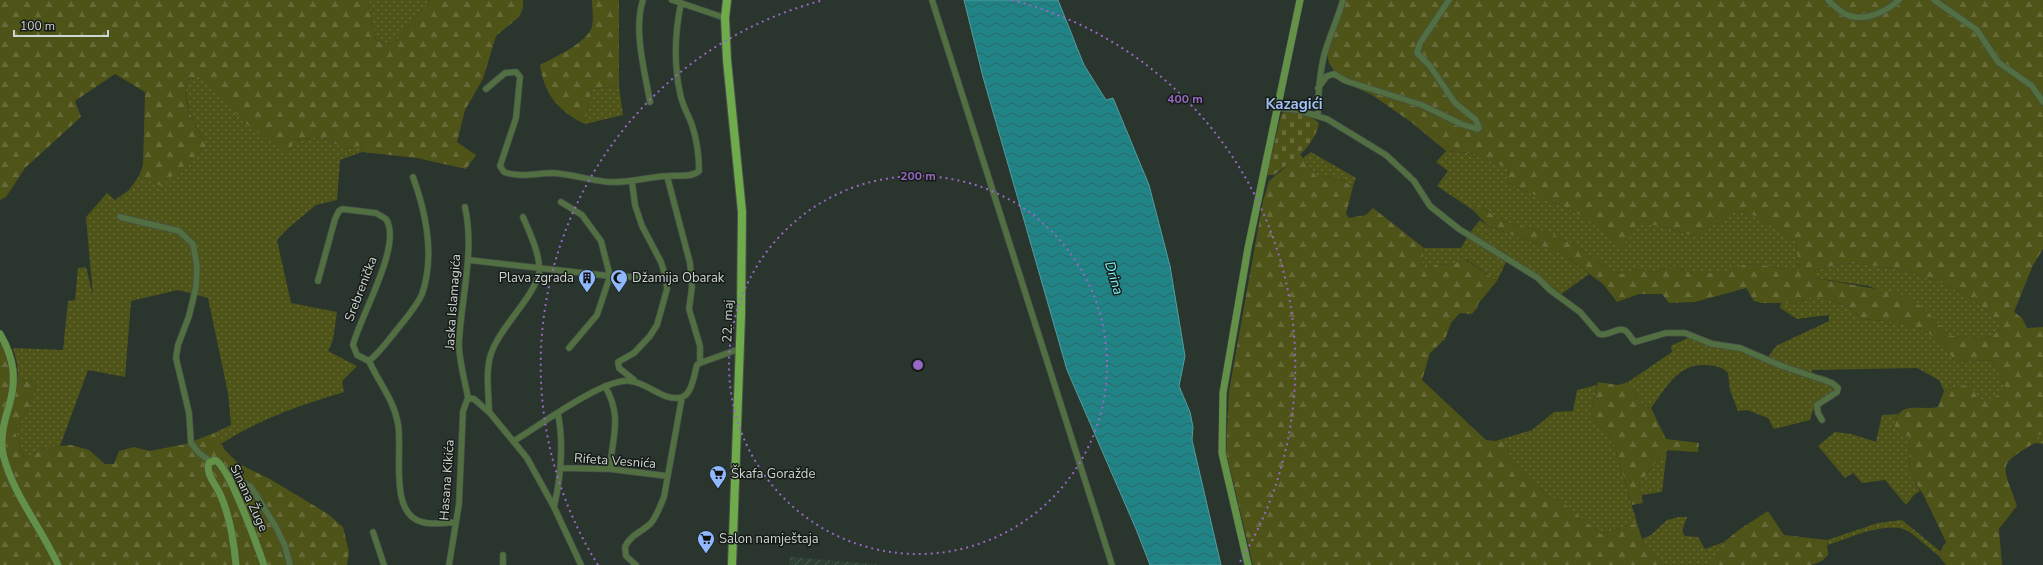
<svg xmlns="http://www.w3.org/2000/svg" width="2043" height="565" font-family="'Nunito Sans',sans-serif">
<defs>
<pattern id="industrial-furrows" width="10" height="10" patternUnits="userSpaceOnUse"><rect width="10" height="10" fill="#2f4135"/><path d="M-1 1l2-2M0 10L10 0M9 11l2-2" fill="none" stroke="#4c5c51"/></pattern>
<pattern id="grass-dots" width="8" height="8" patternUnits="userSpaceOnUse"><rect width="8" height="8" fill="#4e5318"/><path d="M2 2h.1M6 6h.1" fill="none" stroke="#666b39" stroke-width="1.8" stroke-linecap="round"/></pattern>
<pattern id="forest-firs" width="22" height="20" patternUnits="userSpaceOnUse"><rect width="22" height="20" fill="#4e5318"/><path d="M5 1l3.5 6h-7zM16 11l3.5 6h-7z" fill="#666b39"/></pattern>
<pattern id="cemetery-stones" width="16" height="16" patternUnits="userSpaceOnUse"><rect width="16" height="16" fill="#4e5318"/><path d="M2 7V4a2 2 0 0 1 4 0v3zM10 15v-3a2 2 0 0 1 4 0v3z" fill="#666b39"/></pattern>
<pattern id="water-waves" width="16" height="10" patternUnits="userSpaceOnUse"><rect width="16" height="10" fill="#208386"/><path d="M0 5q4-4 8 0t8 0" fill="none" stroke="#2c686a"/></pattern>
</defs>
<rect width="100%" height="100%" fill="#29352d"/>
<!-- industrial -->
<path fill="url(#industrial-furrows)" d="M790 557H791L883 565H789Z"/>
<!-- grass -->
<path fill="url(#grass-dots)" d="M368 0H430L397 40 390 44 376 40Z
M201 76 245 123 291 151 294 140 322 137 345 149 360 146 362 152 340 160 337 200 316 205 287 229 277 240 291 303 337 312 333 340 328 351 357 366 342 381 344 392C301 405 259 419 221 444L214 433 231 425 228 393 208 298 178 290 131 301 125 377 88 370 60 446 47 447 25 458 15 432 30 404 37 383 18 378 17 363 13 348 63 350 68 301 75 300 78 268 86 267 93 296 86 217 107 193 115 200 129 190 139 176 161 185 207 146C196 125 182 105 187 80Z
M619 86 623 115 585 124 592 89Z
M1446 151 1479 154 1493 163 1509 168 1507 183 1575 212 1606 231 1609 240 1639 225H1657L1693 236 1706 228 1725 220 1729 212 1741 211 1756 216 1796 242 1799 271 1756 264 1743 265 1724 273H1693L1671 265 1655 272 1637 269 1621 274 1611 271 1579 247 1547 232 1501 221 1479 205 1473 210 1437 186 1448 171 1436 162Z
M1311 152 1356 178 1353 186 1333 176 1320 178 1316 176 1303 158Z
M1480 220 1488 226 1561 253 1589 274 1556 298 1537 280 1507 260 1497 281 1466 259 1450 265 1438 264 1425 271 1421 270 1424 248H1461L1471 231Z
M1844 263C1885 265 1929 273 1964 295 1977 302 1989 313 2001 323L1999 330 1991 337 1973 339 1949 335 1925 309 1869 286 1808 277 1816 270Z
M1810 298H1824L1847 306 1861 319 1897 322 1922 330 1941 341 1955 362 1992 360 2005 385 2004 392 1990 400 1979 399 1969 384 1944 391 1939 380 1917 368 1812 370V373C1825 377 1833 375 1835 391 1821 399 1814 404 1810 420L1774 429 1768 418 1747 410 1738 411 1730 390 1728 373C1721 366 1716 366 1706 365 1678 363 1666 388 1651 408L1643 406 1628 382 1672 352 1671 346 1696 334 1712 340 1739 345 1768 357 1776 346 1829 321V315L1797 319 1780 308 1781 303H1795Z
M1597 385 1591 413 1596 424 1608 432 1614 445 1637 523 1601 534 1561 501 1546 496 1530 476 1510 461 1508 449 1502 439 1532 430 1554 412 1573 411 1577 390Z
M1898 414 1895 422 1901 434 1910 437 1909 474 1920 491 1914 495 1906 505 1885 480 1862 483 1853 473 1845 478 1818 446 1835 432 1851 434 1876 442 1882 415Z
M2043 434V444L2035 443V436Z
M1665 450H1667L1662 492 1641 495 1639 484Z
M1679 517H1687L1682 531 1685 536 1698 537 1705 549 1724 542 1712 565H1663L1643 542 1642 539 1651 535 1667 520Z
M1902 520 1940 551 1938 555C1928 548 1917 536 1906 530 1886 521 1849 538 1828 545L1827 540 1878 523Z"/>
<!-- forest -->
<path fill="url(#forest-firs)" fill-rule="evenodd" d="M0 0H368L376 40 389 44 397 40 430 0H523V8L519 17 496 36 483 79 465 110 457 142 476 155 466 169 417 158 362 152 360 146 345 149 322 137 294 140 291 151 284 152 245 123 201 76 187 80C181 105 196 125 207 146L161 186 139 176 143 165 145 92 115 74 75 101 81 117 25 168 6 197 0 200Z
M592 0H619V86L592 89 585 124C559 112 544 94 540 65 553 58 589 42 592 26 594 18 592 8 592 0Z
M1344 0H2043V249L2033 265 2014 312 2022 318 2027 328 2043 327V434L2035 436V443C1995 466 2003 465 2017 506L1999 529 2002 565H1946L1938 555 1946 542 1923 494 1909 474 1910 437 1901 434 1895 428C1896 399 1919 411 1938 407L1944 391 1969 384 1979 399H1990L2004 392 2005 385 1992 360 1955 362 1941 341 1922 330 1897 322 1861 319 1847 306 1824 298H1810L1795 303H1762L1754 301 1746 288 1695 302 1669 303 1662 294H1639L1617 302 1603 284 1561 253 1488 226 1473 210 1479 205 1501 221 1547 232 1579 247 1611 271 1621 274 1637 269 1655 272 1671 265 1693 273H1724L1743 265 1756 264 1799 271 1796 242 1756 216 1741 211 1729 212 1725 220 1706 228 1702 234 1693 236 1657 225H1639L1620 250 1609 240 1606 231 1575 212 1507 183 1509 168 1493 163 1479 154 1446 151 1411 122 1372 95 1352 86 1334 71 1329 63 1327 50ZM1844 263C1885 265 1929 273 1964 295 1977 302 1989 313 2001 323L1999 330 1991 337 1973 339 1949 335 1925 309 1899 293 1809 277 1816 270Z
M1300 154 1316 176 1320 178 1333 176 1353 186 1346 214 1349 218 1366 215 1373 208 1424 248 1421 270 1425 271 1438 264 1450 265 1465 259 1497 281 1478 304 1477 308 1472 314 1460 313 1451 323 1445 339 1430 353 1422 380 1486 440 1496 441 1502 439 1508 449 1510 461 1530 476 1546 496 1561 501 1601 534 1637 523 1643 542 1663 565H1253L1226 452 1229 391 1263 201 1269 181Z
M0 342 9 362 11 376 37 383 30 404 15 432 25 458 47 447 71 445 89 450 105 464H114L119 451 134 447 149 451 186 444 214 433 225 450 239 464 270 479 328 514 343 527 349 552 347 565H0Z
M1598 382 1618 385 1628 382 1643 406 1651 408 1666 439 1699 443 1698 452 1665 450 1639 484 1643 503 1632 505 1614 445 1608 432 1596 424 1591 413Z
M1768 511 1784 535 1827 540 1828 555 1822 561 1811 565H1712L1724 542 1740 529Z"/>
<!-- cemetery -->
<path fill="url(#cemetery-stones)" d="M1286 111C1298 112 1310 114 1319 123 1314 148 1293 160 1274 175H1267L1280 119 1282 113Z"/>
<!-- water -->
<path fill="url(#water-waves)" stroke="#549c9c" d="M964 0H1058L1084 65 1106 100 1113 98 1149 185 1170 266 1185 356 1179 386 1190 412 1193 427 1192 440 1221 565H1150L1136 529 1067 370 983 77Z"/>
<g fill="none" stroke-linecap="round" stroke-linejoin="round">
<defs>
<path id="street" d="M643 0C633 30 645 72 650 102
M672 0 725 18
M932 0 1112 565
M1828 0C1834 6 1842 14 1850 16 1867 21 1887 11 1899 0
M1934 0 1977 30 1998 62 2032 86 2043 102
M1318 88 1327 76 1334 74 1346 81 1422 105 1461 124 1477 129 1479 128 1476 120 1455 103 1430 66 1417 53 1420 43 1449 0
M486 89 505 73 516 72 520 77 516 118 500 166 504 172C520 178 537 173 553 173 573 174 591 181 610 182 631 183 647 177 667 176 678 175 691 178 699 171 699 155 697 140 692 125 688 114 682 105 680 93 674 65 675 32 681 3
M1278 108 1298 110 1327 119 1386 155 1414 181 1430 206 1459 229 1538 278 1550 290 1580 312 1599 334C1608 337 1616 327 1624 330 1629 332 1631 339 1635 342L1666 333H1685L1712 344 1740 348 1782 366 1832 383 1838 388 1837 392 1817 405 1818 413 1822 420
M1318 116C1318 94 1319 74 1325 52 1330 35 1338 18 1343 0
M667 176 690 263 692 287 689 309 700 346V363
M632 182 635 205 642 226 661 262 666 278 667 289 657 325 650 336 634 353 618 362 619 368 634 380
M561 202 582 215 601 241 610 276 597 315 569 348
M465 207C475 252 461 298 459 344 459 361 465 381 468 398
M120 217 179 231 193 244 197 266 196 287 189 316 178 345 176 358 189 413 191 443 198 452 211 462
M469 260 610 276 666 278
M318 281 335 219 339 211 342 209 376 213 386 219C403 245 360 316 353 345L357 355 369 361C379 353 387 342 395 332 403 322 417 306 422 294 435 257 426 213 413 177
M369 361C379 383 394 400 398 424 403 449 388 514 422 522 432 525 445 523 456 522
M605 386C623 418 612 436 610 469
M468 398 474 399 490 413 527 458 554 507 581 565
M489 412C489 394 485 371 491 354 499 328 536 295 539 272 541 256 529 231 523 217
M514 441C539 426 603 378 630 381 647 382 665 403 682 397 692 394 694 375 697 365L700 363 739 349
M561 468 610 469 667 476
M226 473 251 487 276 527 285 546 290 565
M554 507C561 476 564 445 558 414
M373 532 384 565
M449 565 459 504 463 411 468 398
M503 565V555
M636 565 626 556 625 547C630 535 642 532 651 523 657 516 660 506 664 497L682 397"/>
<path id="secondary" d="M0 334C14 358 17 379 9 406 4 422 0 437 3 454 13 495 41 527 58 565
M236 565C234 542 230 516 220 494 216 485 205 473 209 463L215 460C229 466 258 548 264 565
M1248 565 1222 453 1223 393 1248 248 1300 0"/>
<path id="primary" d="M727 0 725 18 727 60 742 212 741 315 732 565"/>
</defs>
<!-- street casing -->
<use href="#street" stroke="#47524b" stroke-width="7"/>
<!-- secondary casing -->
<use href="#secondary" stroke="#47524b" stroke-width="8"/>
<!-- primary casing -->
<use href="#primary" stroke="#47524b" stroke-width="10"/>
<!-- street -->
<use href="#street" stroke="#526f42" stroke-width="5.5"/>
<!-- secondary -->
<use href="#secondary" stroke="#639148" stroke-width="7"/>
<!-- primary -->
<use href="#primary" stroke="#6faa4b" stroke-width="8"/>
</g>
<!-- distance rings -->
<g fill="none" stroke="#9868c5" stroke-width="2" stroke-dasharray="2 4">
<circle cx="918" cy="365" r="189"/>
<path d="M598 565A377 377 0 0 1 824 0M1012 0A377 377 0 0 1 1238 565"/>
</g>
<!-- icons -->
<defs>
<symbol id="building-pin" viewBox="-11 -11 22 30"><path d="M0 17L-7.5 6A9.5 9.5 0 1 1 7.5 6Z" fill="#8fb8fd" stroke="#161b18"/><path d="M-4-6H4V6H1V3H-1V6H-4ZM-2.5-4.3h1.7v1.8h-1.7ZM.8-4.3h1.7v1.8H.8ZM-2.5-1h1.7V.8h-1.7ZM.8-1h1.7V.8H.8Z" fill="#111"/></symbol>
<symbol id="mosque-pin" viewBox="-11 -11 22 30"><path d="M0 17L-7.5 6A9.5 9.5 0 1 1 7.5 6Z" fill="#8fb8fd" stroke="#161b18"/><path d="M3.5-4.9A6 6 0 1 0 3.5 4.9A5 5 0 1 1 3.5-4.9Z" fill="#111"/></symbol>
<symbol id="supermarket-pin" viewBox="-11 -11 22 30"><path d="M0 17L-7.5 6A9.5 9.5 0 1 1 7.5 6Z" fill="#8fb8fd" stroke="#161b18"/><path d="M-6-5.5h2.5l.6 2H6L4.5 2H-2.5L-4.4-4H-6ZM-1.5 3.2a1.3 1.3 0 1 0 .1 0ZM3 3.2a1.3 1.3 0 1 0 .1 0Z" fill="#111"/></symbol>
</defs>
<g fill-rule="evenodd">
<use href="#building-pin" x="577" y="268" width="20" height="27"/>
<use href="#mosque-pin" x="609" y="268" width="20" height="27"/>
<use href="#supermarket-pin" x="708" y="464" width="20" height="27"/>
<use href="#supermarket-pin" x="696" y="529" width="20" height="27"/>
</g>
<g text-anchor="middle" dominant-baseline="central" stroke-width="3" stroke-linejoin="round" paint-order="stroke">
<!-- poi labels -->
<g font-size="13" fill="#ced6d1" stroke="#161b18" text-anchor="start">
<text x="574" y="278" text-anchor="end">Plava zgrada</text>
<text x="632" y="278">Džamija Obarak</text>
<text x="731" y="474">Škafa Goražde</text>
<text x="719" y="539">Salon namještaja</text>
</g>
<!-- street labels -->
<g font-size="13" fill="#ced6d1" stroke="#161b18">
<text transform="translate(361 289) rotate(-69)">Srebrenička</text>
<text transform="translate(453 302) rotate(-86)">Jaska Islamagića</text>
<text transform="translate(728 321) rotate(-88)">22. maj</text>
<text transform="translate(615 461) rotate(4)">Rifeta Vesnića</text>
<text transform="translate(447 480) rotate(-86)">Hasana Kikića</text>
<text transform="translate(249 498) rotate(65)">Sinana Žuge</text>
</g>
<!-- water labels -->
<g font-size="14" font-style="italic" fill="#7ffafd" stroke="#161b18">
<text transform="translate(1114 278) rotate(73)">Drina</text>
</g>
<!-- quarter labels -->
<g font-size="15" font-weight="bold" fill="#a1c0f3" stroke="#161b18">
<text x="1294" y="104">Kazagići</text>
</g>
</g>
<circle cx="918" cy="365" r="6" fill="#9868c5" stroke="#161b18" stroke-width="2"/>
<g font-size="12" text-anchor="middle" font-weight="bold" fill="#9868c5" stroke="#161b18" stroke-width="3" stroke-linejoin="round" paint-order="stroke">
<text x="1185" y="103">400 m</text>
<text x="918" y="180">200 m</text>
</g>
<!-- scale -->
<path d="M14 30v6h94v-6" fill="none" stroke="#ced6d1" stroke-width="2"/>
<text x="20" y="30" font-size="12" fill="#ced6d1" stroke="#161b18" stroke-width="3" paint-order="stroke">100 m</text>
</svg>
